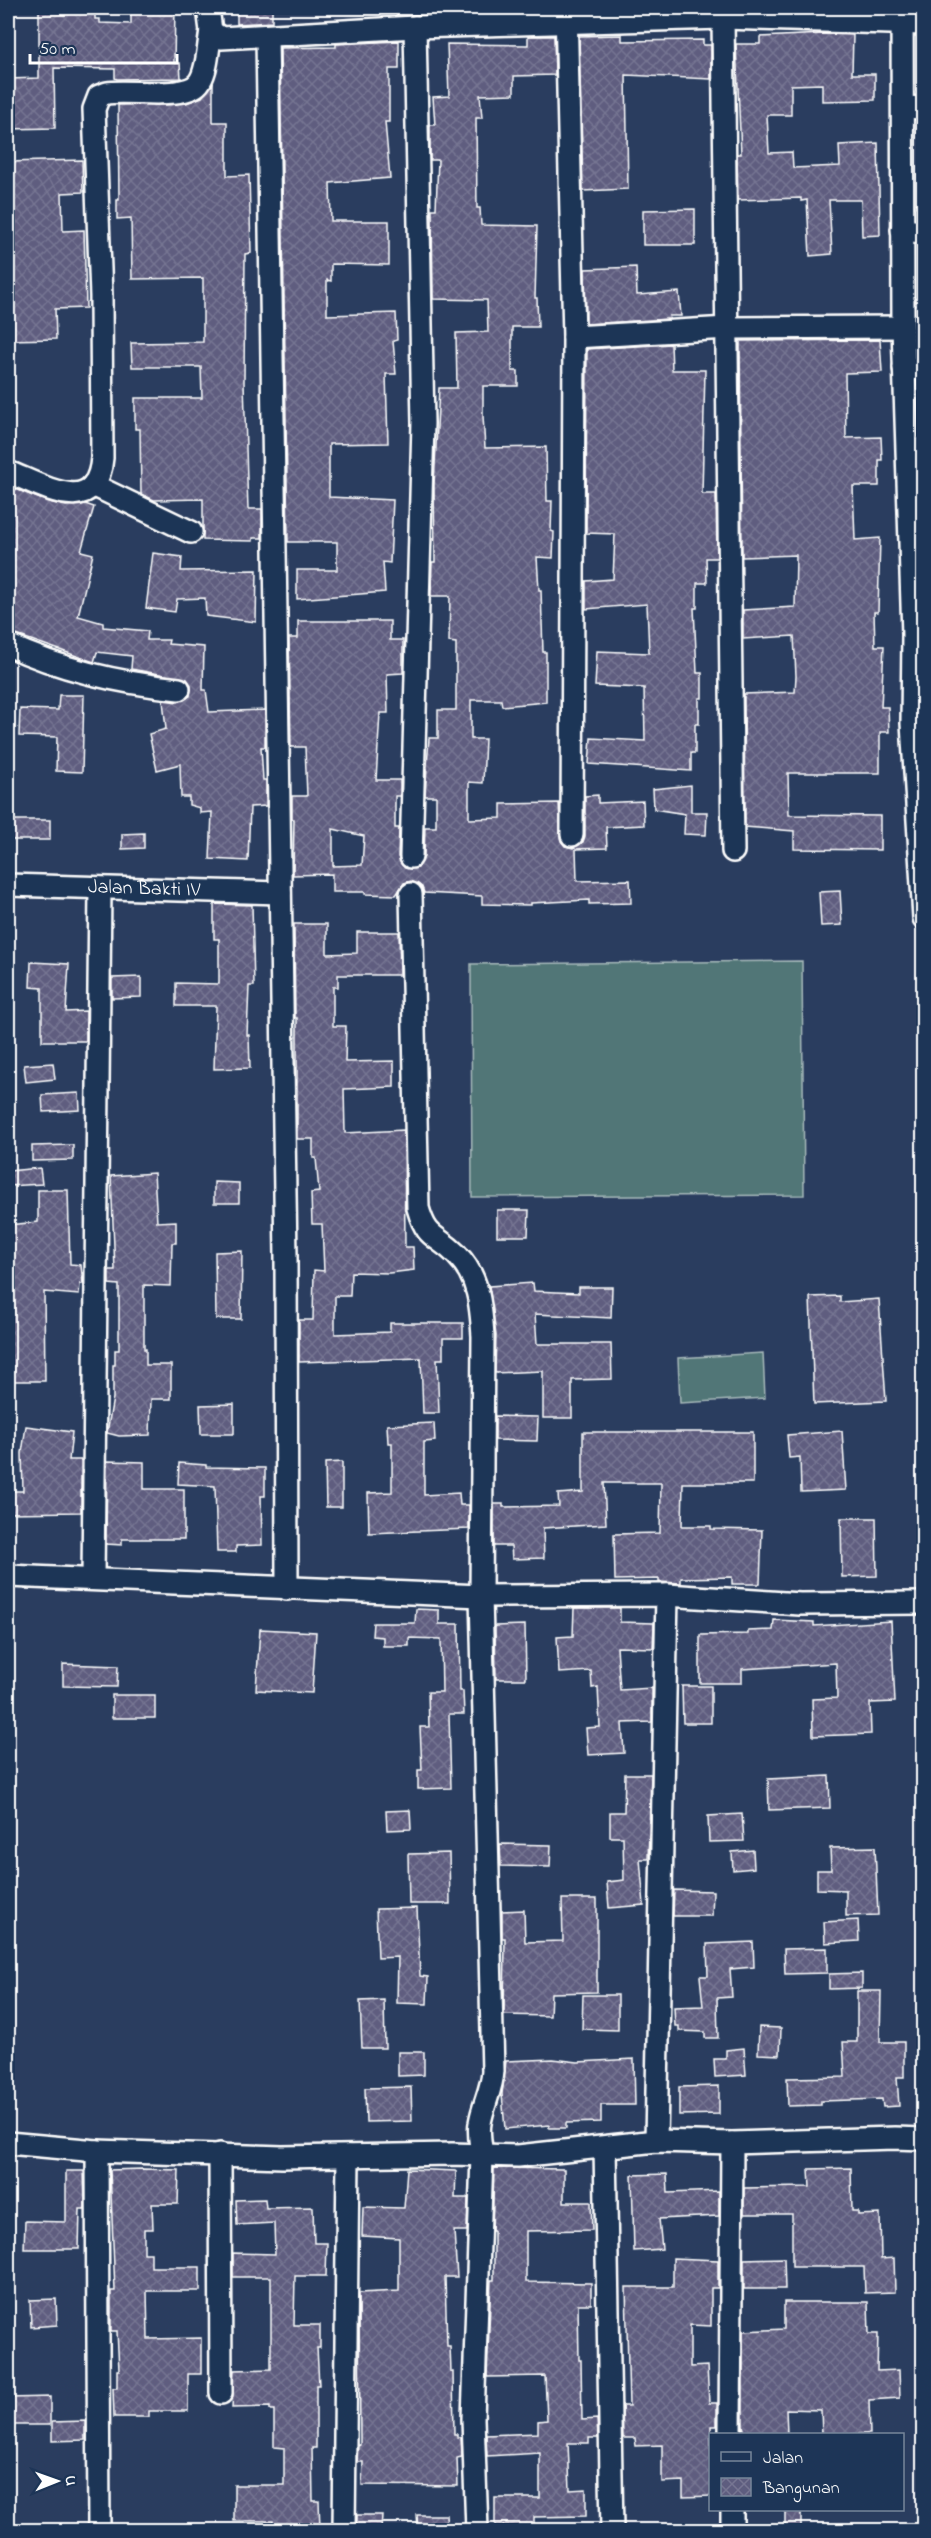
<svg xmlns="http://www.w3.org/2000/svg" width="931" height="2538" font-family="'Indie Flower',sans-serif">
<defs>
<pattern id="building-cross-hatch" width="8" height="8" patternUnits="userSpaceOnUse" patternTransform="scale(1.5)"><rect width="8" height="8" fill="#5e5d7f"/><path d="M0 0l8 8M0 8l8-8" fill="none" stroke="#767592"/></pattern>
</defs>
<rect width="100%" height="100%" fill="#2a3d5f"/>
<filter id="ink" filterUnits="userSpaceOnUse"><feTurbulence type="fractalNoise" baseFrequency=".0167" numOctaves="2"/><feDisplacementMap in="SourceGraphic" scale="12" xChannelSelector="R" yChannelSelector="G"/><feConvolveMatrix kernelMatrix="1 2 1 2 8 2 1 2 1" color-interpolation-filters="sRGB"/></filter>
<g filter="url(#ink)">
<!-- garden -->
<path fill="#517677" stroke="#a8babb" stroke-width="1.5" d="M802 961 804 1195 472 1197 471 964Z
M763 1353 765 1398 680 1403 678 1358Z"/>
<!-- building -->
<path fill="url(#building-cross-hatch)" stroke="#fff" stroke-width="1.5" fill-rule="evenodd" d="M39 8H95V19H100V23L131 24V8H175L174 63H180L181 78 117 79 115 78V69L54 68 55 128 8 129V79L39 78Z
M237 8H272V22L237 24Z
M824 34 853 35 852 74H875V100L822 101V84L791 85V115H767L769 153 792 152 793 168 840 166 839 145 878 143 880 235 862 236 861 200H829L832 254 810 256 807 200 801 201V198L738 200 737 154H741L736 44H760V37Z
M622 35V41L703 40V45H711V79L626 75 628 189 583 191 579 36Z
M528 36H554L555 75 514 76V94L480 95 482 118H476L477 208H480L481 225 537 226 535 298H537L538 327H512V371H518V386H483V416L485 448 546 447 547 501H552L551 531 554 532 553 558 537 557 539 590H541L543 652H546V702L502 706 501 700H471V739H485L483 783 469 782V819L501 818V804L559 803 561 841 565 846 573 848 583 842 585 836V796L598 795V803L643 801 644 825 606 827 607 848 576 849 577 881 630 880 631 903 589 904V900L531 903V905L482 904V896L424 893 422 887 411 881 404 883 396 895 365 894V892H332V874L293 875 294 819H292V796H307L305 747H291L289 638H298V621H390V640H403V673L387 674 388 713H380L376 780H400V796H395V828H399L398 857 405 868H418L424 857 425 827H436V796H425L429 738H438V710H456V643L449 642 450 596H431L432 562H435L434 485 439 388H457L456 333 488 332 487 300 433 299 432 209H436L438 160H430V125H435L433 97 449 96 447 44 528 45ZM333 829 364 836 362 865 333 866Z
M399 41V69H389V122H385L390 178 330 183 331 221H389V265L331 264V281L327 280V315L396 313 397 340 393 341 396 374H386L388 443 329 444V497L393 500 390 563 383 562 385 592 297 599V570H337V542H288L280 48 336 47V44Z
M213 83V122H227V176L249 175 251 253 245 254 244 382 247 480 248 509H262V538H253V541L203 540V499L154 500 141 494 140 429H135V398H202L201 367H132L131 343 203 342V278L132 279 131 218 117 219V200H119L118 105 186 103 202 97Z
M82 160 83 192 62 193 63 231 84 230 86 308 55 309 56 339 8 340V162Z
M695 209V245H643V210Z
M636 267 637 295 679 292 681 316H669L670 319 586 324 585 269Z
M880 340 882 372 845 373 846 438 881 437 882 460H879V486H853L855 540 880 538 878 612H874L875 646H884L881 707H888L889 732H880V773H788L789 815 880 816V850L794 849V831L745 827 744 694 795 692 796 676 794 636 743 639V610L795 607 796 555 742 557 740 341Z
M671 344 672 370H705L702 494H716L717 558H706L707 583H697V608H694L697 673H702V698H699V724H695V753H691V771L589 764 591 738 645 741 644 688 595 686 597 651 649 653 647 604 586 609V581L613 579 615 534 586 533 587 349Z
M8 486 48 502 66 506 85 504 94 507 81 551 93 554 78 616 103 623V627L148 631 147 640H169L168 644 204 647 203 690H206L209 712 265 710V747H261L263 780H266V806L250 807 248 861 210 859 212 812 200 813V808L189 805V797H181L180 764 157 770 149 734 166 729 163 700 178 702 190 696 191 685 187 679 131 669 132 656 97 652 94 662 8 632Z
M153 553 182 557 181 571 257 570 256 622 206 616 205 598 177 599 175 612 146 608Z
M59 695H84L82 772 56 771 57 737 19 736 20 709 58 710Z
M691 785V812H707L706 835 684 834 685 814 654 809 653 789Z
M11 820H50V840H11Z
M144 833V848L122 849V834Z
M840 891 842 925 821 926 819 892Z
M214 904 252 905 254 986H249L247 1035H249L250 1068 214 1069 216 1006H176V983L219 984V939H214Z
M294 924H327V954L357 953V932H399L400 975H338V987H333V1026H346L345 1062 394 1061V1087L344 1089 345 1133 404 1130 405 1247H413L414 1270 389 1273 351 1272 350 1296H335V1334L390 1332V1323H463V1338H443V1359H437L439 1413H423L421 1358 299 1362V1320H313L314 1270 324 1271 322 1224H312L311 1193 319 1192 316 1158H313V1139H297V1018H295Z
M31 962 69 964 66 1012 86 1011V1041H42V988L30 987Z
M141 977V997L112 998V978Z
M53 1063 55 1079 26 1082 24 1065Z
M79 1093 80 1110 43 1112 42 1095Z
M73 1145V1160L32 1161V1146Z
M40 1168 42 1184 8 1186V1171Z
M154 1173 157 1222 176 1221V1243H172L171 1286 144 1285V1349H146V1365H171V1399H151L150 1435 119 1436 107 1433 113 1398V1365H115V1350H119V1285L109 1284V1270H115L111 1176Z
M214 1182 239 1183V1203H214Z
M38 1190H68L70 1264 81 1265 83 1284H80L79 1295 44 1292 45 1381H8V1225L38 1222Z
M497 1210H529L528 1236H497Z
M242 1251 241 1319H216L215 1252Z
M533 1283 534 1291 579 1293V1287H612L611 1318 535 1314 537 1344H611L612 1379 572 1380V1418H543V1371L495 1373 496 1335 489 1286Z
M840 1296V1302L879 1299 886 1401 814 1404 810 1297Z
M234 1404V1434H201L200 1405Z
M495 1416 538 1417 537 1441 495 1440Z
M434 1423 435 1441 424 1442V1495L459 1493 460 1505H469V1529L369 1533 368 1493 392 1492V1443H388L387 1425Z
M26 1426 72 1432 69 1460H81V1512L8 1513V1491H23L22 1453Z
M842 1431 846 1490 801 1492 800 1457 789 1458 787 1435Z
M583 1432H753V1483H683L682 1526H711V1529L762 1530 760 1584H732V1577L681 1578V1583L659 1582V1579L615 1580 614 1534 660 1533 661 1483H604L606 1524 543 1528 544 1558 512 1559 511 1546H494V1504H503V1507L559 1506 558 1494 583 1492Z
M107 1461 144 1462V1489H184V1539H122V1545L106 1544Z
M342 1462V1507H326L325 1463Z
M179 1463 206 1465V1467L265 1468V1496H261L262 1545 236 1546V1552H217L215 1486 178 1484Z
M841 1518H876L877 1576 842 1577Z
M574 1608H620V1622L654 1623 653 1648 617 1647 620 1690 652 1688V1722L622 1723 624 1753 588 1755 586 1728 600 1727 598 1687 592 1688 591 1671 559 1673 557 1637 573 1636Z
M416 1609 439 1610V1624H459L460 1691H463L464 1714H449L451 1788 418 1789V1770H422L420 1727H429L428 1692H442L441 1639 409 1638V1646H383V1637L372 1636 373 1623H415Z
M774 1620 814 1622V1626L891 1621 895 1702 870 1703 871 1734 813 1736 812 1699 837 1698 836 1663 742 1669V1683H700V1635L748 1634V1631L773 1630Z
M525 1625 526 1679H496L495 1626Z
M260 1629 316 1632 312 1693 256 1690Z
M63 1664 118 1666 117 1687 63 1686Z
M682 1686H711V1723H683Z
M112 1695H155V1718H112Z
M625 1774H651L648 1859H640L644 1905 609 1908 607 1882 624 1880 623 1837H610V1812H624Z
M829 1776 830 1808 769 1810 768 1779Z
M410 1810 411 1829 387 1830 386 1811Z
M742 1814 744 1841 709 1842 708 1816Z
M500 1844 551 1845 550 1867 501 1866Z
M875 1847 878 1915 846 1916V1890L817 1889V1870H831L830 1848Z
M753 1850 754 1868 733 1870 732 1852Z
M449 1853 450 1904H409L408 1854Z
M674 1890 713 1891 712 1916H673Z
M562 1899H597V1992L551 1993 550 2016 504 2015 505 1938H502V1911L524 1910 525 1942 563 1941Z
M417 1908 420 1976 428 1977 427 2004 397 2003 398 1957 378 1958 376 1909Z
M858 1920 859 1941 825 1943 824 1922Z
M753 1942 754 1967 730 1969 732 1997 717 1998 718 2038H705V2032L679 2031V2026H675L674 2007 703 2006 700 1976H708L707 1944Z
M827 1948V1973L785 1974 784 1949Z
M862 1973V1988L829 1989V1974Z
M857 1991H881L880 2042H904V2077H897L899 2106 883 2107 882 2099 821 2101V2105L788 2106 787 2078 845 2077 843 2042H857Z
M583 1995H618V2030L582 2029Z
M384 2000 385 2048H362L360 2001Z
M759 2027 781 2028 780 2055 758 2054Z
M744 2048 746 2075 715 2077 714 2059H726V2050Z
M398 2052H424V2075L398 2076Z
M553 2059 578 2062 634 2059 635 2105H601V2122L566 2123V2128H549V2125L505 2129 502 2094 506 2061Z
M719 2086V2114L679 2115V2087Z
M411 2087 412 2121 366 2122 365 2088Z
M494 2168 564 2169V2202H591L592 2230 526 2231V2282L591 2283V2304H578L579 2360H581L582 2420 597 2419 598 2438H589V2443H568L570 2490 586 2489V2516L534 2517V2526L495 2525V2498H540V2453L487 2456 486 2435 538 2433V2421L547 2420 545 2376 487 2377 491 2280H494V2231H492Z
M851 2168 852 2211H858V2215L880 2214 881 2259 894 2258 895 2292 865 2293 864 2267H792V2214H744V2188L810 2187 809 2169Z
M142 2169 179 2170 178 2204H152L153 2229H144V2253H151V2267H200V2291H147L148 2339 201 2338V2374H188V2411H149V2417H114L113 2388H117V2370H119L117 2331H111V2291H115L110 2170Z
M407 2169 456 2171 455 2198H468L467 2231H454L457 2277H445L447 2346H450L451 2372H453L454 2434H457V2437H461L462 2457 457 2458 458 2486 362 2485 363 2462H357L358 2446 360 2445 359 2293 399 2291V2238L362 2236 363 2207 404 2208Z
M66 2171H84L85 2209H80L79 2249H24L25 2221 66 2222Z
M667 2174 668 2193 719 2191V2216L659 2219 662 2249 634 2251 632 2175Z
M265 2199 266 2208 313 2207 314 2243H327L326 2276H295L294 2325H320V2348H317L319 2385H316V2448H312L313 2501H319L320 2530H273V2521H234V2485H284V2448L274 2447V2410H270V2407L232 2408 234 2370 271 2369V2277H233V2253L275 2254 274 2223 237 2225 236 2200Z
M673 2258 718 2260V2288H711V2326L690 2325V2367L707 2366 709 2403H717V2426H711V2496L683 2497V2481L662 2482V2445L636 2446 635 2438H623L622 2406H629L626 2287H673Z
M784 2258 785 2289H744V2259Z
M56 2299 57 2325 31 2327 30 2300Z
M784 2302H868L869 2334H878L877 2371 899 2370 900 2398 869 2400 870 2434H822L821 2410 786 2409 787 2434H745L743 2425V2331L784 2329Z
M50 2397V2425H8V2398Z
M85 2421V2440L52 2441V2422Z
M785 2510H801V2529L785 2528Z
M357 2515H382L381 2530H357Z
M417 2515H446L447 2530H418Z"/>
<g fill="none" stroke-linecap="round" stroke-linejoin="round">
<defs>
<g id="minor">
<path d="M208 8 211 31 221 38 415 27 723 18 924 24"/>
<path d="M566 8 574 337 572 835"/>
<path d="M902 8 903 327 913 635 912 723 924 918"/>
<path d="M723 18 733 851"/>
<path d="M267 37 286 1257 287 1589"/>
<path d="M904 107 924 108"/>
<path d="M902 230 924 232"/>
<path d="M574 337 728 328 903 327"/>
<path d="M904 368 924 369"/>
<path d="M8 472C42 485 97 520 102 458L101 296 94 109 99 96 107 93C129 89 188 101 200 81 208 68 208 46 211 31"/>
<path d="M93 485 191 532"/>
<path d="M8 645C62 670 120 683 179 689"/>
<path d="M411 857 423 423 415 27"/>
<path id="s1" d="M8 885 280 893"/>
<path d="M411 894 418 1208C427 1240 436 1234 456 1254 479 1276 481 1306 483 1336L481 1596 493 2071C492 2090 483 2104 480 2123 478 2134 481 2145 482 2156L473 2419 477 2530"/>
<path d="M8 1576 481 1596 667 1595 800 1604 924 1603"/>
<path d="M93 1579 100 888"/>
<path d="M656 2141 667 1595"/>
<path d="M8 2143 97 2151"/>
<path d="M605 2148 612 2530"/>
<path d="M220 2154 221 2393"/>
<path d="M730 2434 732 2143"/>
<path d="M732 2510V2530"/>
<path d="M99 2530 97 2151 282 2157 452 2154 518 2156 656 2141 732 2143 895 2138 924 2139"/>
<path d="M344 2530 348 2156"/>
</g>
</defs>
<!-- minor casing -->
<use href="#minor" stroke="#fff" stroke-width="26"/>
<!-- minor -->
<use href="#minor" stroke="#1d3557" stroke-width="21"/>
</g>
</g>
<g text-anchor="middle" dominant-baseline="central" stroke-width="4.5" stroke-linejoin="round" paint-order="stroke">
<!-- street labels -->
<g font-size="20" fill="#fff" stroke="#1d3557">
<text stroke="none"><textPath href="#s1" startOffset="136">Jalan Bakti IV</textPath></text>
</g>
</g>
<!-- margin -->
<rect width="931" height="2538" fill="none" stroke="#1d3557" stroke-width="30"/>
<rect x="15" y="15" width="901" height="2508" fill="none" stroke="#fff" stroke-width="2" filter="url(#ink)"/>
<!-- legend -->
<rect x="709" y="2433" width="195" height="78" fill="#1d3557" stroke="#77869a" stroke-width="1.5"/>
<rect x="721" y="2452" width="30" height="9" fill="#1d3557" stroke="#77869a" stroke-width="1.5"/>
<text x="763" y="2463" font-size="18" fill="#ffffff">Jalan</text>
<rect x="721" y="2478" width="30" height="18" fill="url(#building-cross-hatch)" stroke="#77869a" stroke-width="1.5"/>
<text x="763" y="2493" font-size="18" fill="#ffffff">Bangunan</text>
<!-- north arrow -->
<g transform="translate(57 2481) rotate(89)" stroke="#1d3557" stroke-width="4.5" paint-order="stroke">
<path d="M0-4.5L10 22L0 15L-10 22Z" fill="#ffffff"/>
<text y="-9" font-size="16" font-weight="bold" text-anchor="middle" fill="#ffffff">U</text>
</g>
<!-- scale -->
<path d="M30 54v9h147v-9" fill="none" stroke="#ffffff" stroke-width="3"/>
<text x="39" y="54" font-size="18" fill="#ffffff" stroke="#1d3557" stroke-width="4.5" paint-order="stroke">50 m</text>
</svg>
